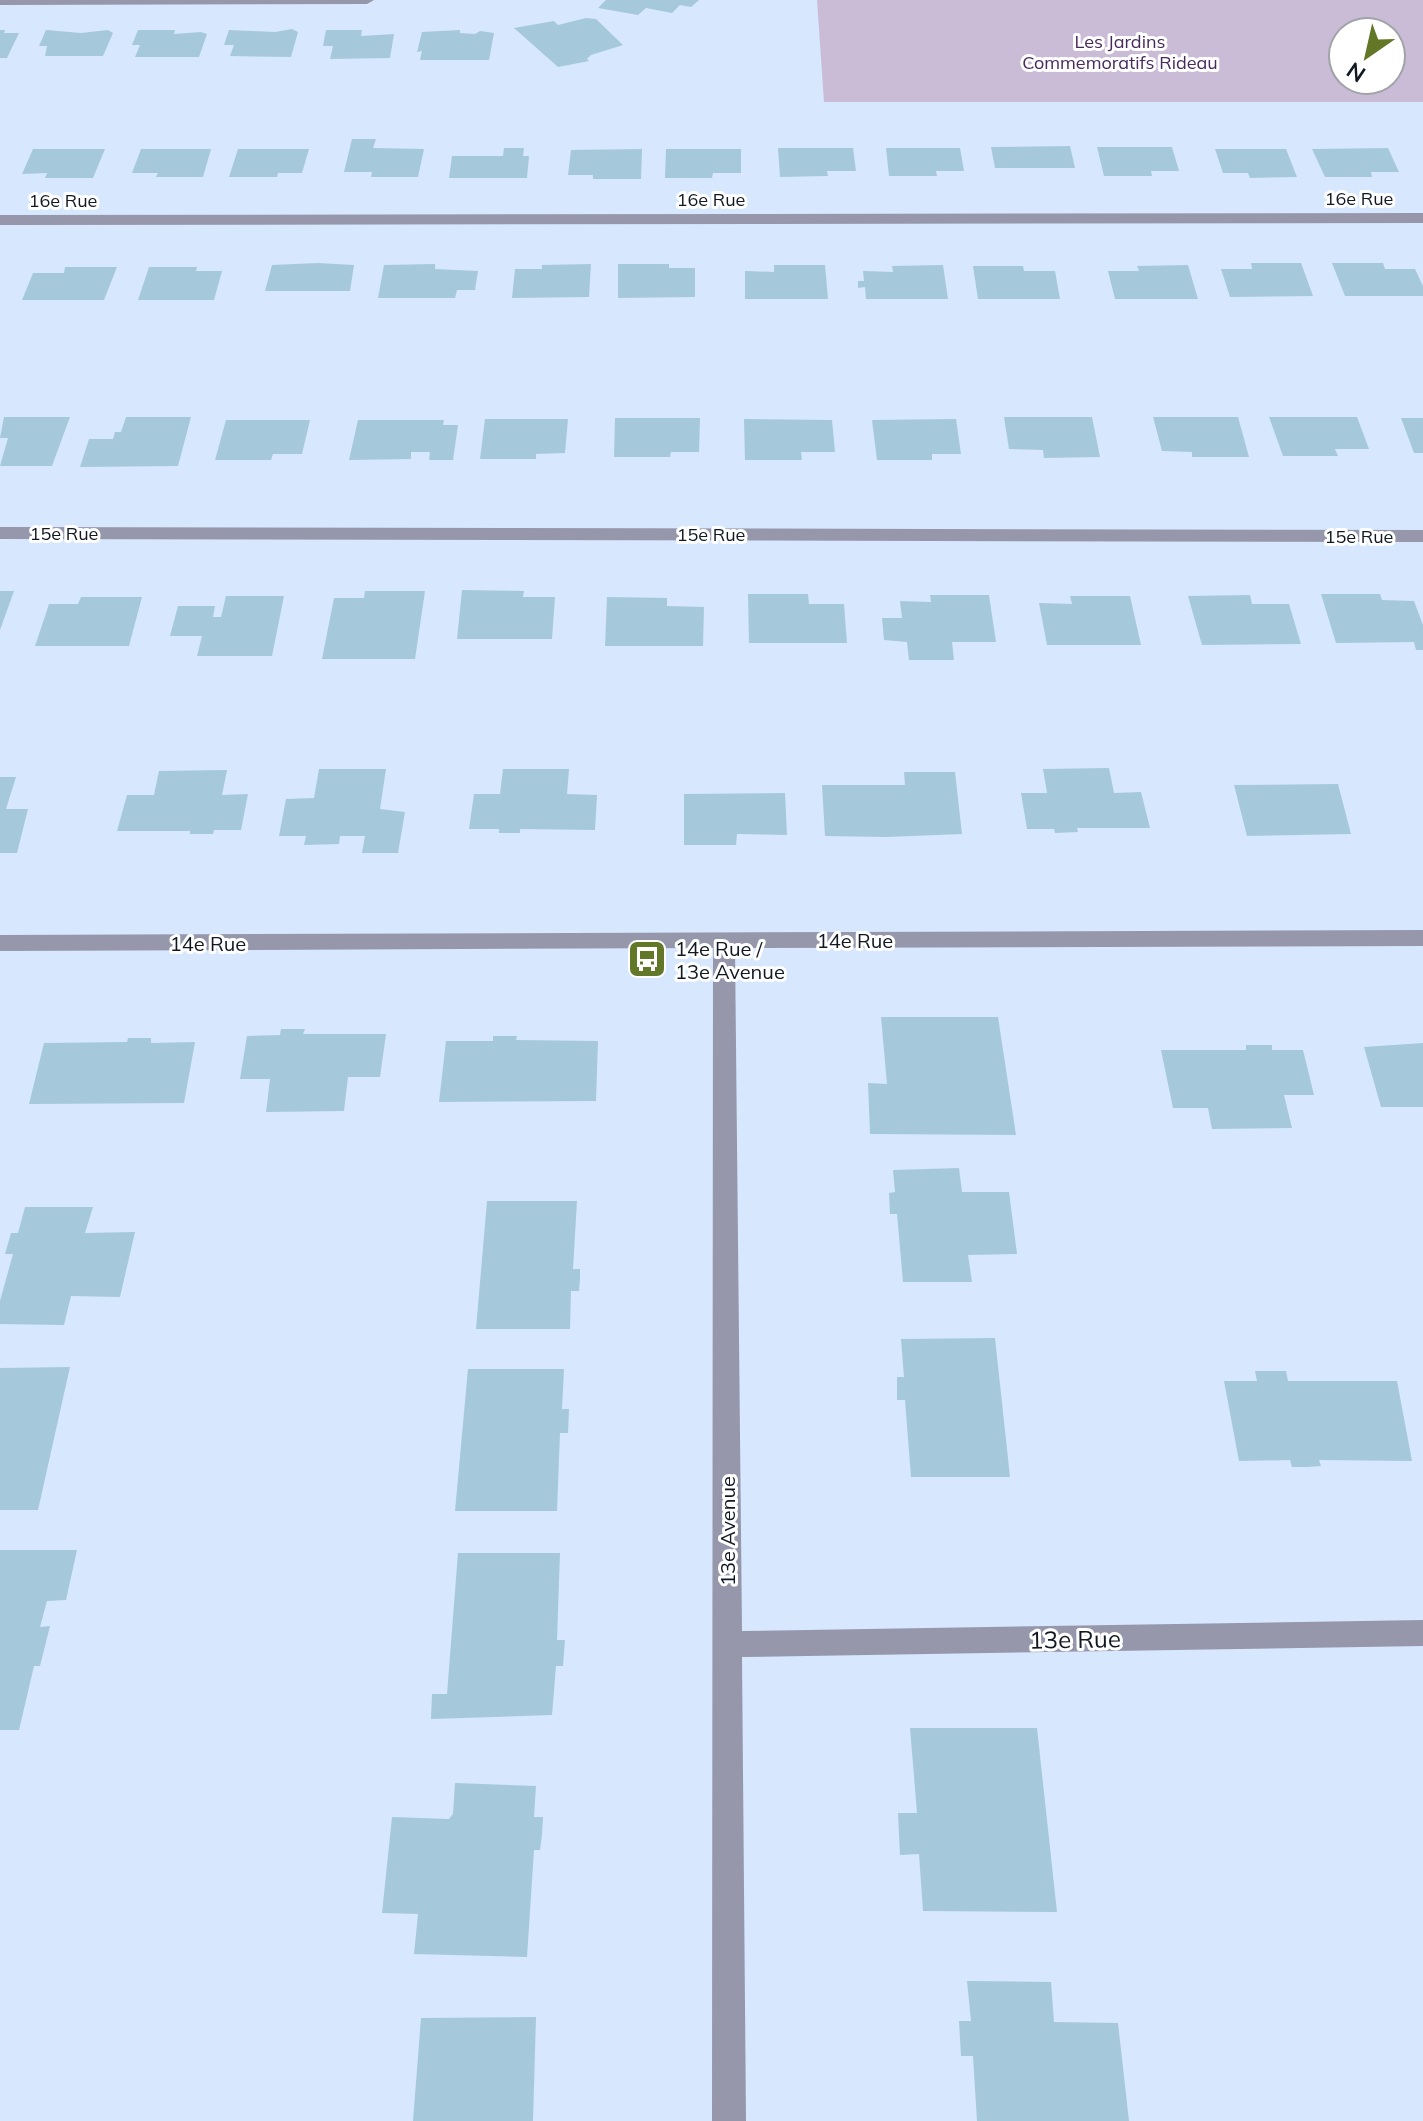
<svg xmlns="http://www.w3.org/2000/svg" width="1423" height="2121" font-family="Mulish,sans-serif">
<rect width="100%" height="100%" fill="#d6e7fe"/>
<!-- green -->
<path fill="#cabcd6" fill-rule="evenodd" d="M817 0H1423V102H824ZM1343 32H1391V80H1343Z"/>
<!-- building -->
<path fill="#a5c9db" d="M606 0H699L691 7 680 5 672 13 646 8 638 15 598 8Z
M586 18 596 19 623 45 591 55 587 59 589 61 558 67 514 28 554 21 558 25Z
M292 29 298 32 291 57 230 56 234 45H224L229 30 275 32Z
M0 30H5L4 33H19L7 58H0Z
M46 30 81 33 108 30 113 33 103 56H45L47 46H39Z
M138 30H175L174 34 201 32 207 34 199 57H135L140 45H132Z
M326 30H362L361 36 394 34 390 58 330 59 333 46H323Z
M460 30V33L475 34 480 31 494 33 489 60H420L422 51 417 52 422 32Z
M352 139H376L373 148 424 149 418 177H371L372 172H344Z
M1070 146 1075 168H995L991 147Z
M1097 147H1172L1179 171H1151L1152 176H1104Z
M504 148H524L523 156H529L527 178H449L452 156H503Z
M778 148H853L856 171H827L828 176 780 177Z
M886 148H960L964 171H936L937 176H889Z
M1388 148 1399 172H1371L1372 177H1325L1312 149Z
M33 149H105L93 178H45L47 173 22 174Z
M141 149H211L203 177H156L158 173H132Z
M238 149H309L302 173H278L277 177H229Z
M642 149 641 179H593V175H568L571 150Z
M666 149H741V173H713L712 178H665Z
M1215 149H1286L1297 177 1250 178 1248 173H1223Z
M318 263 354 265 350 291H265L272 265Z
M1251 263H1301L1313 296 1230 297 1221 269H1252Z
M1332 263H1383L1385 269H1415L1423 286V296H1345Z
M435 264V269L478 271 475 290H457L455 298H378L384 265Z
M591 264 589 297 512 298 515 269H542V265Z
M618 264H669V268H695V297L618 298Z
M774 265H825L828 299H745V271L774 272Z
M943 265 948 299H866L865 287 858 288V281H864L863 271 893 272 892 266Z
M1188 265 1198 299H1115L1108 271H1139L1137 266Z
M973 266H1023L1024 271H1055L1060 299H978Z
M65 267H117L104 300H22L33 273H64Z
M149 267H197L196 271H222L214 300H138Z
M4 417H70L52 466H0L8 438H0Z
M126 417H191L178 466 80 467 89 439H113L115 432H121Z
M1004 417H1092L1100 457 1044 458 1043 450 1009 449Z
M1153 417H1238L1249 457H1192V452L1162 451Z
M1269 417H1357L1369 449H1335L1338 456H1283Z
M615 418H700L699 452H671L670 457H614Z
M1401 418H1423V453H1414Z
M485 419H568L565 453 536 454V459H480Z
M744 419 832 420 835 452H801L802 460H745Z
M956 419 961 454H932V460H877L872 420Z
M226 420H310L302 454H273L271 460H215Z
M358 420H444L443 425H458L453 460H429L430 452H411V459L349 460Z
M462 590 524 591 523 597H555L552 639H457Z
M0 591H14L0 630Z
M365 591H425L415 659H322L334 598H364Z
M748 594H808L809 604H844L847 643H749Z
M1321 594H1380L1382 600 1414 601 1423 625V650H1416L1414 642 1336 643Z
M930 595H989L996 642H952L954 660H909L907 642 884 640 882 618H902L900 601 931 602Z
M1250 595 1252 604H1289L1301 644 1202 645 1188 596Z
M226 596H284L272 656H197L202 636H170L178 606H215L213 617H221Z
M1070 596H1130L1141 645H1047L1039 603 1072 604Z
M81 597H142L129 646H35L49 604H78Z
M607 597 667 598V606L704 607 703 646H605Z
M1109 768 1114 793 1141 792 1150 828H1077L1078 832 1055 833 1054 829H1027L1021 793H1047L1043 769Z
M319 769H386L380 809 405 812 398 853H362L365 836H340L339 844 304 845 306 836H279L286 799 314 798Z
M503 769H569L567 794 597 795 595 830 520 829V833H499V829H469L474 794H500Z
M227 770 222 795 248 794 241 830H214L213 834H190V831H117L127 795H154L159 771Z
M904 772H955L962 834 887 837 825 836 822 785H905Z
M0 777H16L6 809H28L17 853H0Z
M1338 784 1351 834 1247 836 1234 785Z
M785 793 787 835 737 834 736 845H684V794Z
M881 1017H998L1016 1135 870 1134 868 1083 887 1084Z
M281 1029H305L303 1034H386L380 1077H348L344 1111 266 1112 270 1079H240L247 1036 280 1035Z
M493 1036H517L516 1040 598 1041 596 1101 439 1102 446 1041H493Z
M128 1038H151V1043L195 1042 184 1103 29 1104 44 1043 127 1042Z
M1423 1043V1107H1381L1364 1047Z
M1246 1045H1272V1050H1303L1314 1095H1284L1292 1128 1212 1129 1208 1108H1173L1161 1050H1246Z
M959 1168 962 1192H1009L1017 1254 968 1255 972 1282H903L897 1214H890L889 1193 895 1192 893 1170Z
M487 1201H577L573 1269H580V1279L579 1291H571L570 1329H476Z
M25 1207H93L85 1233 135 1232 120 1297 71 1296 64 1325 0 1324V1301L13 1254H5L11 1233H18Z
M995 1338 1010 1477H911L905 1400H897V1377H904L901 1339Z
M70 1367 38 1510H0V1368Z
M468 1369H564L562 1409H569L568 1433H560L557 1511H455Z
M1255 1371H1286L1288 1381H1397L1412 1461 1319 1460 1321 1466 1308 1467H1292L1290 1460 1239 1461 1224 1381H1257Z
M0 1550H77L66 1600 47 1601 40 1627 50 1626 40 1666H34L19 1730H0Z
M458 1553H560L557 1640H565L563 1666H556L552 1715 431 1719 432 1694H447Z
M910 1728H1037L1057 1912 923 1911 919 1854 900 1855 898 1813H917Z
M455 1783 536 1786 534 1817H543L542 1835 540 1850H534L527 1957 414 1954 418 1914 382 1913 392 1817 449 1819 453 1814Z
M967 1981 1051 1982 1054 2022 1118 2023 1129 2121H977L973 2056H961L959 2021H971Z
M536 2017 533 2121H413L421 2018Z"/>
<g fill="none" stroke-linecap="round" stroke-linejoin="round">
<!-- minor -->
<path fill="#9697aa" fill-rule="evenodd" d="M0 0H374L367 4 0 5Z
M1423 213V223L0 225V215Z
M0 527 1423 530V542L0 539Z
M1423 930V946L735 948 742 1631 1423 1620V1646L742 1657 746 2121H712L713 948 0 951V935Z"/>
</g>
<!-- icons -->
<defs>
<symbol id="bus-square" viewBox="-11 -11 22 22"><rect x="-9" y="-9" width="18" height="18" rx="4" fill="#627728" stroke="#fff"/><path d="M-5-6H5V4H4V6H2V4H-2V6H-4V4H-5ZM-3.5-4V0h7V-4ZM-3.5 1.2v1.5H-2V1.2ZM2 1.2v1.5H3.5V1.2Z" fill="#fff"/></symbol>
</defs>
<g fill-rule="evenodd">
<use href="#bus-square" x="625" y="937" width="44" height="44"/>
</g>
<g text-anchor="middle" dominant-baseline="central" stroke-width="6" stroke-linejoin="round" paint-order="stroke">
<!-- far-park labels -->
<g font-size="18" fill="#48295d" stroke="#fff">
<text x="1120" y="41">Les Jardins<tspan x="1120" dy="21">Commemoratifs Rideau</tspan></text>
</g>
<!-- far-street labels -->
<g font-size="18" fill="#111822" stroke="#fff">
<text x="1359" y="198">16e Rue</text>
<text x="711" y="199">16e Rue</text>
<text x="63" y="200">16e Rue</text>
<text x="64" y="533">15e Rue</text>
<text x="711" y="534">15e Rue</text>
<text x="1359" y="536">15e Rue</text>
</g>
<!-- street labels -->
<g font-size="20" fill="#111822" stroke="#fff">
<text x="855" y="940">14e Rue</text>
<text x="208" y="943">14e Rue</text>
<text transform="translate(727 1531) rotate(-90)">13e Avenue</text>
</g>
<!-- poi labels -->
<g font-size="20" fill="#111822" stroke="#fff" text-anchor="start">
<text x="675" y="948">14e Rue /<tspan x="675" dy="23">13e Avenue</tspan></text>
</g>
<!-- near-street labels -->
<g font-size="24" fill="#111822" stroke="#fff">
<text transform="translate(1075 1639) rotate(-1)">13e Rue</text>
</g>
</g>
<!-- north arrow -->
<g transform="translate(1367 56) rotate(214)"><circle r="38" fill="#ffffff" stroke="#a0a3a7" stroke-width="2"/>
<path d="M0-6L14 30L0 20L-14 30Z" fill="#627728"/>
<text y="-12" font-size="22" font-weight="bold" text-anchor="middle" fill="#111822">N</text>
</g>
</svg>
